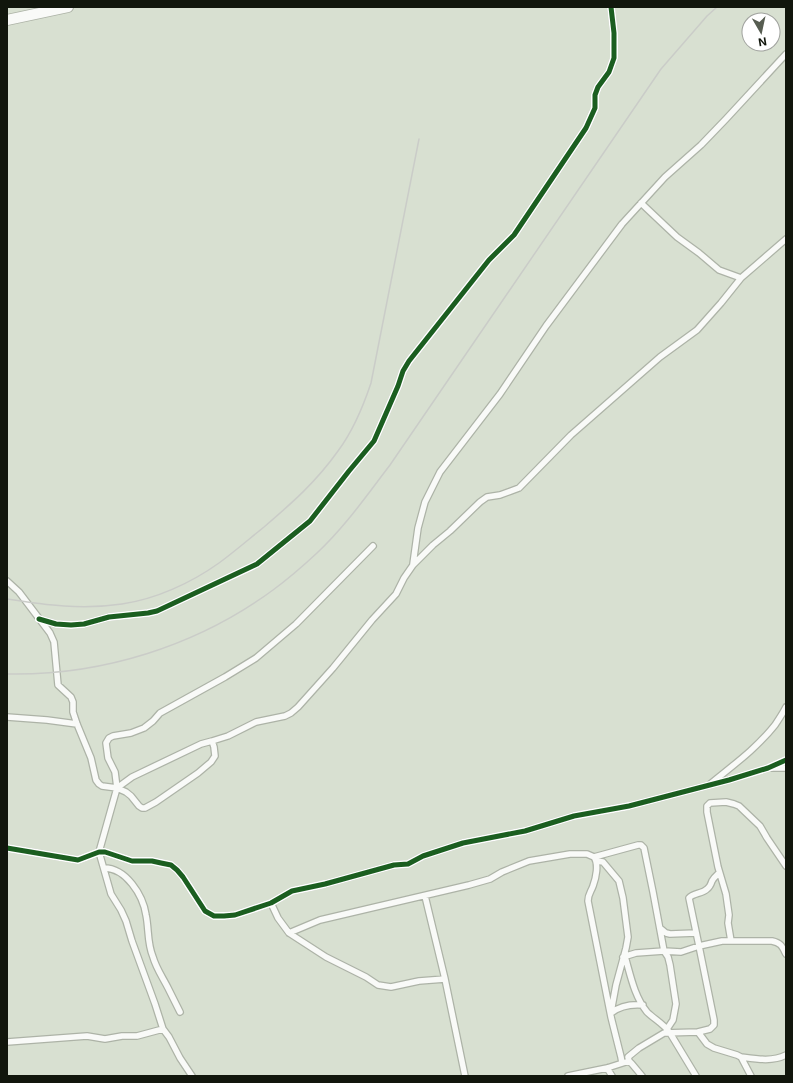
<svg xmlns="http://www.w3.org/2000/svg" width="793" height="1083" font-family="Inter,sans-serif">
<rect width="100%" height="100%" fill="#d8e0d1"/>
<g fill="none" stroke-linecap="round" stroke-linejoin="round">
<defs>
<path id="street" d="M641 203 677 237 699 253 719 270 741 278 786 239
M413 564 418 528 425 502 440 472 500 394 546 326 622 224 665 177 701 145 726 119 786 54
M7 581 19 592 50 633 54 642 58 685 71 697 73 702V712L77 724 91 758 96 780 99 784 102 786 117 788 126 792 131 796 139 806 142 808H145L156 802 198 773 211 762 215 756 214 747 212 741
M39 619 56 624 71 625 84 624 109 617 148 613 157 611 257 564 310 521 349 471 374 441 398 386 403 371 409 361 489 260 514 235 586 128 595 108V95L598 87 609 72 614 58V33L611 7
M7 717 47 720 77 724
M772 768H786
M709 785C732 766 756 749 775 725 779 719 783 713 786 707
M117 788 132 777 201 744 212 741 228 736 256 722 285 716 291 713 298 707 333 668 372 620 396 594 404 578 413 565 433 545 450 531 480 502 487 497 500 495 511 491 519 488 571 435 660 357 697 330 721 303 741 278
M7 848 78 860 99 852H105L132 861H152L161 863 171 865 177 870 183 877 205 911 214 916H224L235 915 271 903 292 891 325 884 394 865 408 864 423 856 463 843 525 831 574 816 629 806 729 780 768 768 786 760
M594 857 638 845H641L644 848 653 892 664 951 668 957 670 965 676 1004 673 1020 667 1029
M597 861 603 862 619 881 623 898 628 937 626 948 616 985 611 1012
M104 868C126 868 143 895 146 915 149 929 147 943 153 957 156 968 163 978 168 988 172 996 176 1004 180 1012
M425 896 445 979
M271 903 278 918 289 933 326 957 366 977 378 985 391 987 419 981 445 979 465 1076
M660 928 666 933 670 934 696 933
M289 933 320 920 469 885 490 879 502 872 529 861 570 854H587L594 857C599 864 596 878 593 886 591 892 588 894 588 901L611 1017 621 1057 622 1063
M731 941 728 923 729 915 726 894 718 867 707 812V806L710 803 726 802 734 804 739 806 760 826 767 838 786 866
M611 1013C620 1006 631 1004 643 1005
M698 1032 710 1029 714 1025V1020L699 946 722 941H772C781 943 782 946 786 954
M7 1042 87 1036 105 1039 122 1036H137L163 1029
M741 1057C756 1059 772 1062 786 1055
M629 1061 628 1057 639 1048 664 1033 698 1032 707 1044 714 1048 737 1055 741 1057 751 1076
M607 1068 612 1076
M192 1076 180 1058 169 1037 163 1029 155 1004 132 941 126 921 121 910 111 894 99 852 117 788 115 772 108 758 106 743 109 738 113 736 131 733 144 728 153 721 160 713 225 677 256 658 296 624 373 546
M568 1076 607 1068 629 1061 632 1064 642 1076
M696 1076 670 1033C664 1024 654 1019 647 1012 635 997 631 978 626 960L623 957 636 953 664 951 681 952 699 946 689 898C693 893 702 894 707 889 710 887 711 884 712 881 714 877 717 875 719 873"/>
<path id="highway" d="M7 20 68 7"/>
</defs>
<!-- street casing -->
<use href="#street" stroke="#adb3a7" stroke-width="8"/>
<!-- highway casing -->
<use href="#highway" stroke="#adb3a7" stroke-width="12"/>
<!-- street -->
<use href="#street" stroke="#f9faf8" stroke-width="5.5"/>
<!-- highway -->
<use href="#highway" stroke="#f9faf8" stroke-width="10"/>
<!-- rail -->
<path stroke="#caccc8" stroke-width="1.5" d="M7 599C46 605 82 610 122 604 156 599 191 583 219 563 234 552 249 539 264 527 292 503 316 482 338 451 353 431 363 407 371 383L419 139
M7 674C101 676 197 646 273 590 288 579 303 566 317 553 345 527 367 495 390 465L661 69 707 16 717 7"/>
<defs>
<path id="cycleway" d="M39 619 56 624 71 625 84 624 109 617 148 613 157 611 257 564 310 521 349 471 374 441 398 386 403 371 409 361 489 260 514 235 586 128 595 108V95L598 87 609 72 614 58V33L611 7
M7 848 78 860 99 852H105L132 861H152L161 863 171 865 177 870 183 877 205 911 214 916H224L235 915 271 903 292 891 325 884 394 865 408 864 423 856 463 843 525 831 574 816 629 806 729 780 768 768 786 760"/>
</defs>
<!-- cycleway casing -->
<use href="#cycleway" stroke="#fff" stroke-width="8"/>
<!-- cycleway -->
<use href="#cycleway" stroke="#1b5e20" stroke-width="5"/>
</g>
<!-- border -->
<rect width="793" height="1083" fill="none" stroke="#11160c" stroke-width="16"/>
<!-- north arrow -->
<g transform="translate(761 32) rotate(171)"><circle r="19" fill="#ffffff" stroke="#a0a29e"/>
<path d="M0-3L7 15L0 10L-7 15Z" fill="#575d51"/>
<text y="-6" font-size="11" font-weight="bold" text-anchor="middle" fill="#11160c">N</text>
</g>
</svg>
